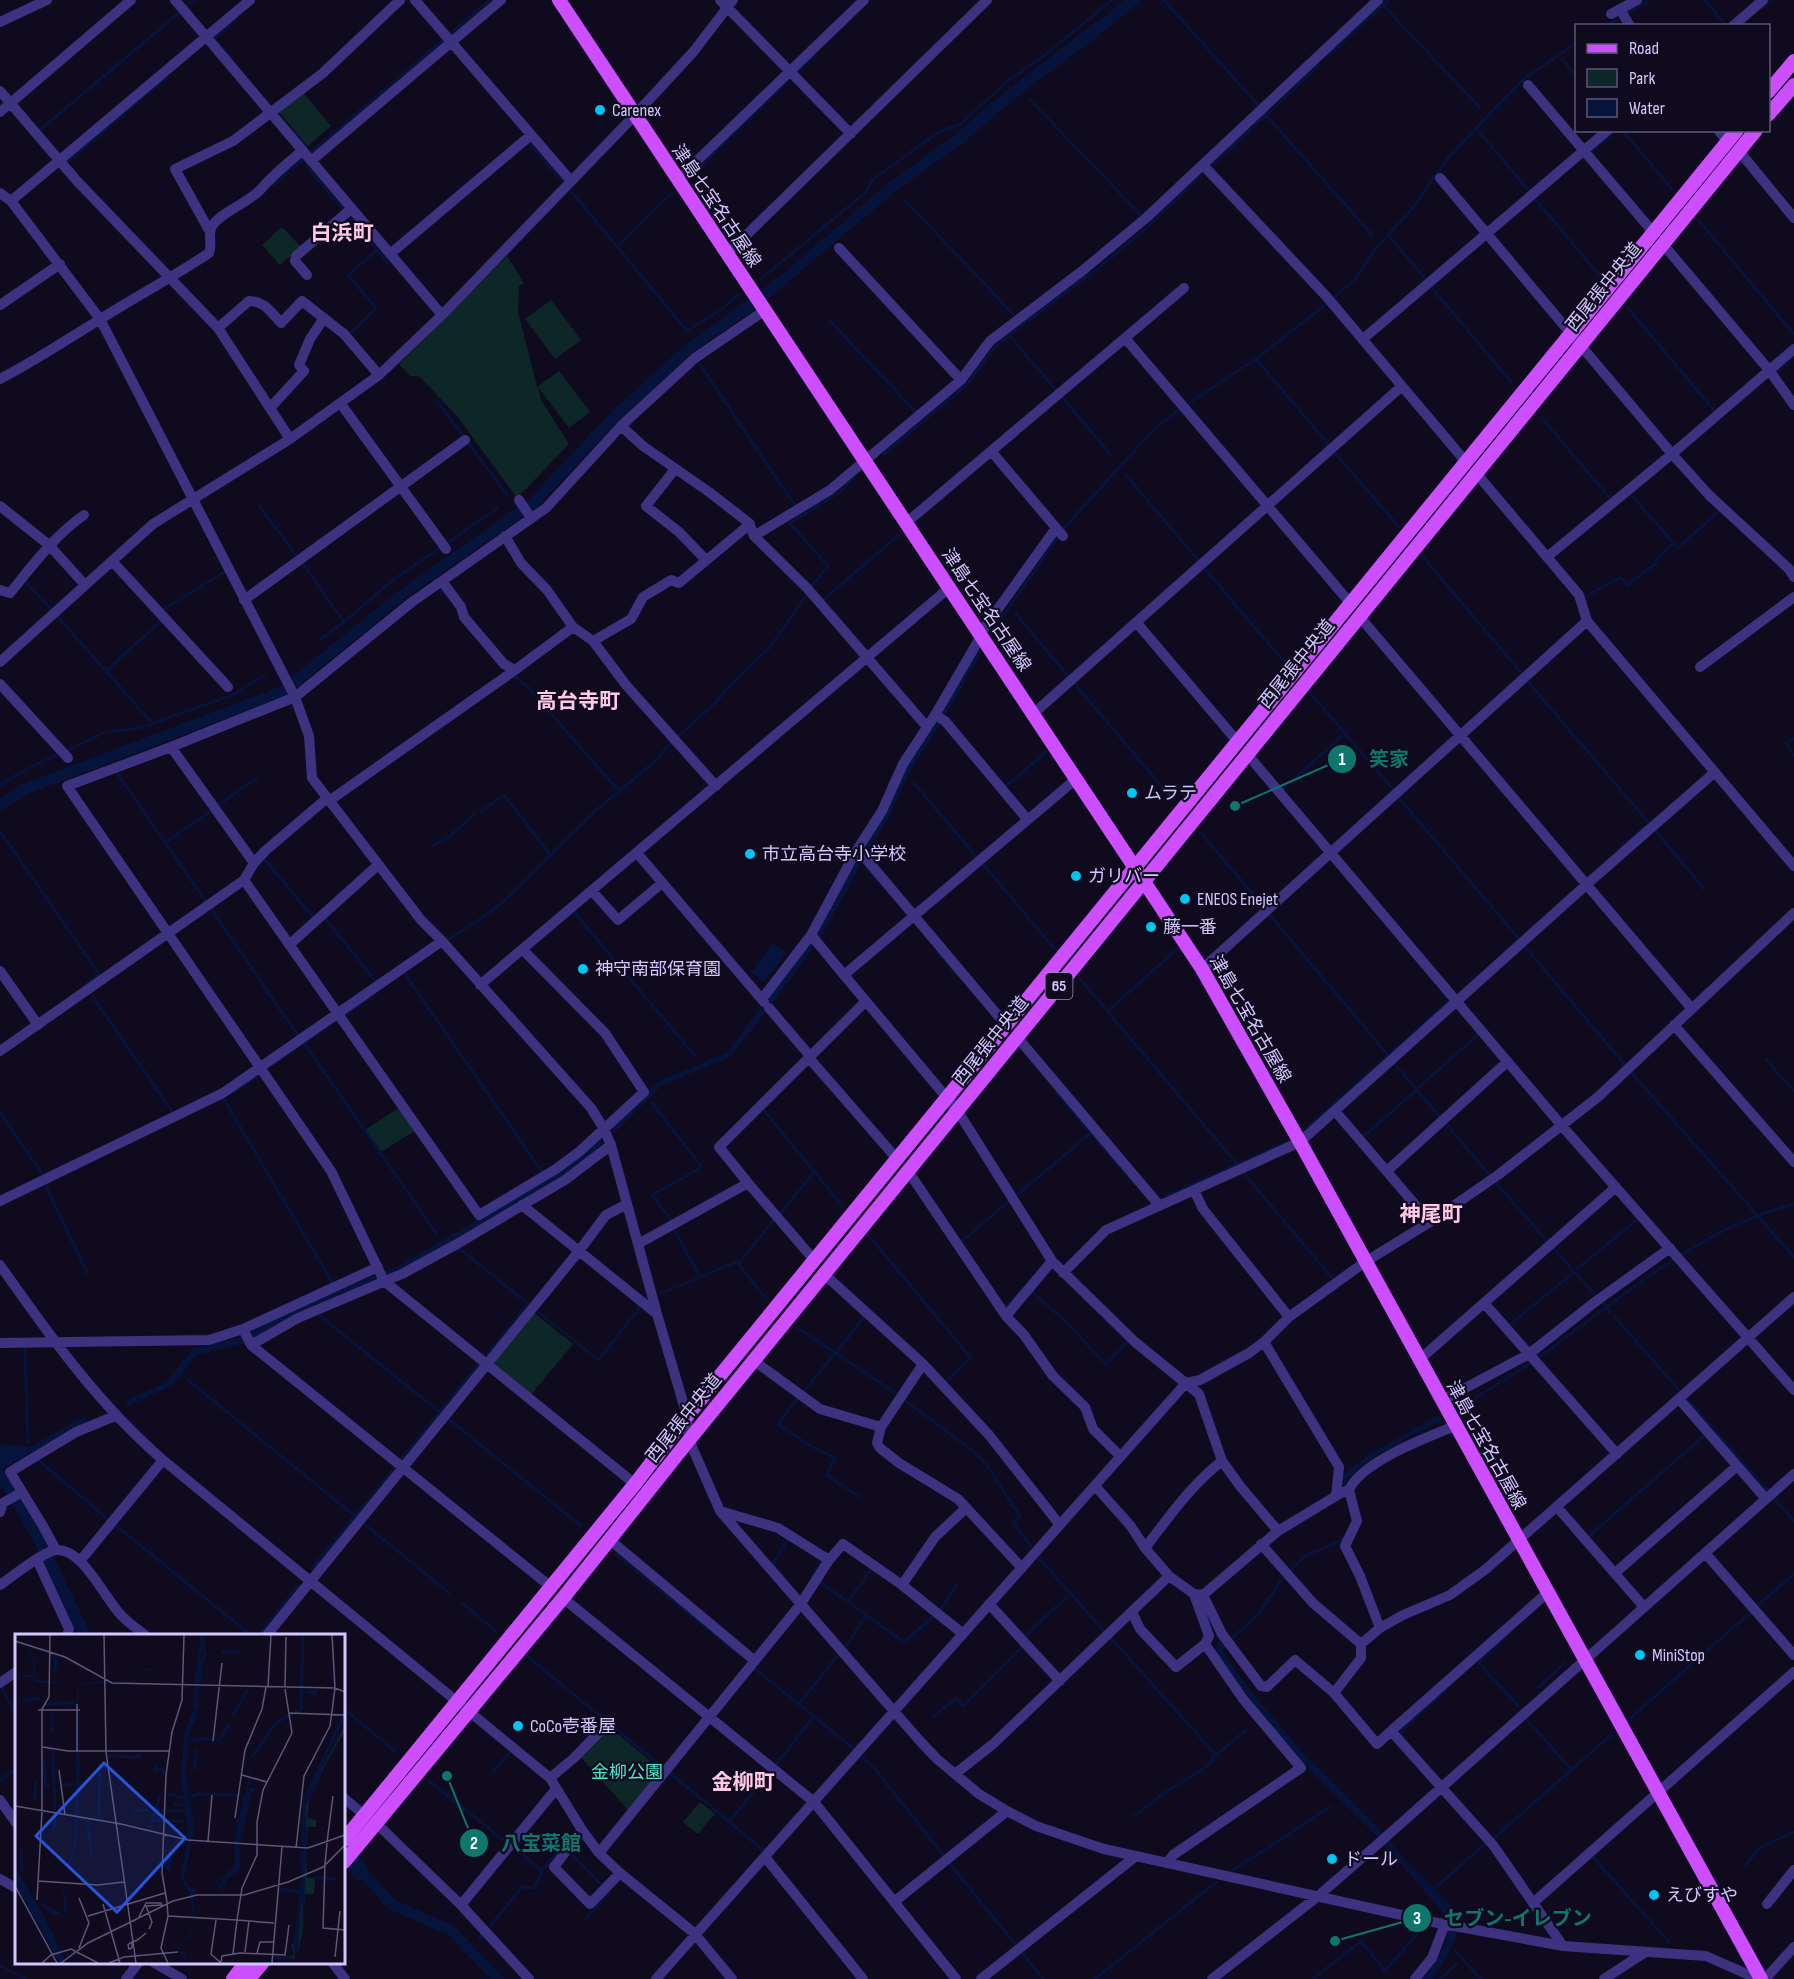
<svg xmlns="http://www.w3.org/2000/svg" width="1794" height="1979" font-family="'Sofia Sans Condensed','Noto Sans JP',sans-serif">
<rect width="100%" height="100%" fill="#100a1e"/>
<!-- green -->
<path fill="#0d2728" d="M302 91 331 126 308 146 277 110Z
M282 227 301 247 280 265 262 245Z
M507 256 524 283 519 286 518 312 537 387 559 371 590 412 569 428 538 387 541 400 569 444 517 498 457 416 419 376H410L399 364Z
M551 300 581 340 555 359 525 319Z
M400 1107 416 1130 381 1152 365 1130Z
M533 1312 573 1344 530 1396 496 1367 494 1361Z
M608 1726 661 1770 628 1810 580 1756Z
M700 1802 715 1814 698 1834 683 1822Z"/>
<!-- water -->
<path fill="#06143c" d="M1125 0H1142L1097 37 1023 92 963 143 897 190 760 306 692 353 617 422 536 508 410 595 286 696 28 794 0 811V798L23 784 279 687 401 589 528 500 610 413 684 346 779 277 887 184 953 136 1015 84Z
M978 648 981 653 942 722 912 768 890 815 862 862 821 937 772 1004 730 1057 661 1086 615 1132 611 1128 659 1081 726 1053 769 997Z
M773 943 786 953 764 982 751 972Z
M598 1139 603 1144 590 1157 562 1177 400 1271 246 1343 197 1355 171 1386 127 1407 126 1401 166 1382 193 1349 242 1337 290 1310 398 1266 558 1173Z
M737 1260 768 1299 766 1301 736 1264 660 1295 659 1293Z
M528 1301 531 1304 488 1357 485 1355Z
M639 1307 641 1308 599 1362 537 1313 539 1311 598 1358Z
M478 1363 481 1366 403 1461 400 1458Z
M1439 1415 1442 1420C1419 1433 1352 1463 1345 1485L1342 1486 1343 1474 1370 1454Z
M85 1416 88 1421 2 1469 40 1528 91 1635H78L31 1536 0 1485V1444L29 1447Z
M392 1469 395 1472 313 1570 310 1568Z
M298 1584 301 1586 261 1635 256 1636Z
M1200 1602 1227 1645 1222 1650 1246 1685 1305 1755 1379 1829 1409 1864 1463 1918C1459 1923 1459 1929 1456 1936 1450 1952 1443 1965 1432 1979H1423C1436 1962 1449 1944 1450 1920L1369 1828 1299 1759 1262 1715 1215 1651 1219 1641Z
M344 1838 367 1866 368 1870 396 1900 454 1926 505 1979H491L448 1935 389 1909 363 1881 355 1878 344 1865Z"/>
<g fill="none" stroke-linecap="round" stroke-linejoin="round">
<!-- stream -->
<path stroke="#06143c" stroke-width="3" d="M1164 0 1258 105
M1705 0 1726 25
M1383 5 1480 108
M186 6 194 0
M1761 8 1771 0
M1606 26 1649 0
M1328 56 1388 0
M231 58 214 38 236 19
M1563 60 1576 76
M798 71 814 56
M1030 100 1141 215
M1793 105 1794 106
M1266 115 1372 235
M1476 128 1530 192
M40 130 180 12
M1622 130 1673 190
M294 132 306 146
M527 145 529 143 561 180
M1592 151 1616 130
M67 162 167 77
M1213 165 1319 65
M307 167 343 209
M690 177 789 79
M273 185 490 0
M572 192 687 331 722 309 739 294
M904 199 1013 314
M1535 199 1600 276
M350 218 388 263
M1698 220 1794 334
M1388 235 1425 278
M618 246 672 193
M761 279 866 192 872 180 940 131 959 125 1009 80 1046 54 1112 0
M1434 285 1431 287 1512 383
M1333 299 1356 278 1375 249 1411 210 1447 159 1476 128 1524 79 1576 43
M1628 308 1713 409
M829 320 915 411
M351 333 376 308 348 275 377 250
M1009 335 1101 266 1143 231 1202 175
M1256 359 1329 445
M699 363 794 504
M1779 369 1794 356
M1062 397 1112 456
M437 401 508 496
M1541 417 1609 497
M1335 453 1399 527
M883 455 968 383 995 347 1009 335 1056 390
M1125 474 1198 560
M1633 497 1678 548 1719 511
M259 506 297 556
M446 544 497 508
M1423 557 1523 675
M303 564 344 622
M1205 569 1286 664
M431 576 447 597
M26 582 51 609
M811 587 828 566 790 523 840 492 854 477
M1585 597 1621 577 1627 585 1657 563 1655 560 1674 543
M823 600 900 534
M163 610 224 572
M1015 613 1068 676
M58 617 152 723
M992 632 1064 528 1157 426 1189 403 1256 359 1328 303
M321 639 344 622 393 580 440 548
M106 671 161 621
M512 674 528 687 615 787 622 790
M1528 682 1649 823 1618 850
M1075 684 1174 801
M1311 694 1393 789
M1794 739 1786 743 1794 756
M68 750 106 732 140 728 235 694 265 675
M117 773 205 900
M913 782 976 856
M0 785 21 772 58 754
M1004 785 1005 787 1046 752
M1283 789 1342 736
M1399 798 1520 940
M217 806 257 778
M481 811 504 795 549 853
M1654 829 1704 889
M0 831 99 974 84 986
M1200 832 1263 906
M165 843 212 810
M434 845 450 836 475 814
M265 860 313 917
M983 864 1054 948
M867 868 880 884
M212 910 299 1037
M574 912 695 1056
M1269 914 1388 1055
M324 917 377 983
M448 939 482 918 503 902 594 812 654 762 671 743 714 704 728 688 771 646 808 592
M1526 948 1626 1066
M938 953 959 977
M404 973 541 1170
M1080 979 1237 1164
M92 996 172 1111
M1108 1011 1177 949
M347 1014 370 997
M304 1043 436 1233
M1766 1060 1794 1091
M1393 1062 1440 1117
M275 1063 335 1021
M1630 1071 1794 1257
M1419 1087 1479 1034
M235 1091 258 1076
M1056 1092 1134 1183
M223 1098 332 1282
M652 1103 702 1167 652 1195 672 1221
M763 1109 843 1207
M0 1112 43 1175
M1445 1123 1489 1174
M1306 1129 1449 1001
M1364 1136 1414 1092
M1243 1172 1331 1277
M45 1184 87 1273
M1497 1184 1548 1242
M1018 1194 1091 1133
M1160 1199 1287 1142
M780 1214 814 1172
M674 1229 700 1277
M870 1237 971 1358 946 1381
M961 1242 1009 1201
M1552 1247 1597 1297
M460 1249 527 1303
M738 1264 773 1221
M1577 1269 1638 1219
M1031 1291 1062 1318 1106 1364 1128 1341
M1604 1304 1610 1311
M1003 1306H1006L1024 1287
M319 1315 438 1411
M1614 1316 1794 1521
M1508 1326 1572 1274
M798 1328 895 1393
M25 1350 28 1443
M835 1354 865 1316
M1538 1358C1619 1300 1695 1230 1794 1204
M188 1380 356 1517
M804 1391 835 1353
M797 1399 778 1424 810 1446 835 1458 827 1475 859 1497
M906 1401 974 1452 986 1464 1020 1516 1013 1522 1031 1546
M1454 1411 1533 1362
M447 1418 581 1526
M37 1459 109 1520
M362 1522 449 1593
M114 1524 252 1636
M1588 1537 1705 1435
M616 1554 740 1655
M1038 1557 1104 1631
M775 1567 773 1564 788 1539 790 1541
M780 1572 786 1579
M812 1577 820 1563 819 1558
M820 1582 904 1642 935 1615
M848 1602 871 1570
M462 1603 496 1631
M1758 1605 1794 1574
M940 1611 957 1584
M1512 1631 1478 1662 1518 1706
M1025 1636 1071 1593
M1111 1638 1216 1755 1246 1730
M1230 1640 1258 1615 1284 1576 1305 1556 1338 1542 1344 1536
M845 1648 866 1615
M527 1656 662 1767
M755 1669 853 1748
M1 1686 16 1714
M1538 1688 1565 1663
M799 1704 837 1656
M344 1709 396 1752
M934 1716 956 1698 963 1706 1022 1647
M1527 1720 1572 1770
M1628 1720 1751 1612
M1403 1737 1401 1734 1402 1730 1451 1685
M862 1757 875 1769 944 1856
M775 1766 814 1716
M493 1772 509 1753
M670 1773 763 1850
M0 1780 16 1769
M428 1780 506 1842
M1134 1816 1163 1794 1209 1765 1215 1754
M729 1822 769 1772
M1495 1837 1611 1735
M515 1848 542 1871
M571 1854 601 1884
M1592 1856 1670 1943
M950 1864 1015 1944
M1745 1866 1759 1848 1794 1832
M1232 1871 1330 1807
M1437 1886 1486 1843
M586 1919 609 1892
M491 1925 522 1887 534 1888 542 1871 562 1846
M479 1939 483 1934
M1455 1951 1481 1979
M1023 1954 1043 1979
M0 1966 25 1979
M1095 1979 1216 1882
M1313 1979 1361 1941 1385 1971 1423 1927
M1441 1979 1456 1964"/>
<!-- minor -->
<path stroke="#3c3280" stroke-width="10" d="M175 0 442 315
M415 0 571 181
M720 0 851 134
M1620 9 1630 26
M1611 14 1637 0
M0 22 47 0
M1733 26 1763 0
M1528 85 1653 232
M0 91 77 181 218 328 290 439
M0 112 131 0
M1718 130 1728 142
M1739 151 1794 218
M311 161 501 0
M1203 165 1326 296 1466 462
M1440 178 1672 454 1709 495 1789 569 1794 577
M677 180 864 0
M0 193 11 201 100 319 295 697 309 736 312 778 421 920 442 941 591 1108 604 1129 611 1145 657 1314 687 1416 689 1440 720 1511 919 1740 937 1759 979 1794 1007 1811 1036 1826 1104 1849 1438 1923 1563 1946 1706 1956 1758 1979
M11 201 250 0
M210 232 175 169 233 141 323 73 400 0
M1662 243 1769 370 1794 405
M839 248 961 380
M390 254 531 135
M727 254 987 0
M307 275 295 261 296 256 351 209
M0 305 60 264
M218 328 249 301C264 301 271 312 281 323L302 301 344 334 379 375
M1125 338 1184 288
M1363 339 1608 130
M0 379C35 361 66 340 99 320 135 297 173 277 209 253 213 244 207 234 212 226 222 211 249 203 261 189 273 175 288 163 302 151
M341 404 446 549
M270 408 304 371 299 365 310 339 324 318
M621 426 643 446 709 492 749 523 754 536 807 588 927 727
M991 451 1063 536
M675 469 646 506 679 532 706 560
M1476 473 1579 595 1587 621 1794 866
M519 500 531 518
M0 506 49 545 85 585
M906 523 1125 338 1351 604
M505 536 521 563 547 590 573 627 593 641 626 685 716 786
M754 536 830 490 961 380 990 341 1082 271 1146 218 1378 0
M1547 557 1672 454 1794 349
M112 561 228 687
M442 581 461 607 464 617 504 664 515 670
M0 590 10 593C33 565 54 536 84 515
M244 600 465 440
M1359 616 1692 1009
M1136 622 1237 741
M980 634 1056 528
M593 641 631 619 643 597 671 580 679 583 750 524
M0 662 153 524 290 439 379 375 442 315 635 115 694 51 733 0
M1700 667 1794 597
M0 684 68 758
M1033 714 1402 386
M935 715 945 721 1027 819
M171 747 254 863
M1247 754 1562 1126 1794 1390
M1076 779 844 975 957 1110 1052 1261 1135 1342 1199 1394 1222 1461 1240 1486 1278 1531
M329 801 515 670 573 627
M637 853 764 1002
M855 853 867 860 1006 1025
M244 880 479 1215 556 1169 580 1151 644 1092 605 1033 523 950
M592 891 618 920 662 883
M811 935 844 975
M289 945 378 865
M1202 969 1587 621
M0 971 38 1025
M480 985 949 588
M762 999 811 935 855 853 882 811 903 764 935 715 981 636
M769 1008 810 1056
M1674 1025 1794 1162
M1017 1037 1159 1205
M0 1051 244 880 254 863 265 851 326 799
M809 1058 897 1159
M1335 1111 1430 1222
M908 1171 1006 1316 1024 1335 1053 1376 1085 1407 1093 1429 1120 1456
M1387 1171 1507 1062
M748 1183 719 1147 866 1001
M1194 1190 1203 1209 1289 1317
M0 1201 223 1093 442 941
M522 1205 657 1314
M638 1244 748 1183 815 1261
M0 1265C49 1335 98 1404 163 1460L550 1778 582 1830 599 1853 620 1873 694 1933 732 1979
M1063 1273 1106 1230 1300 1142 1586 885 1715 772
M824 1274 923 1364 989 1435 1060 1525
M1484 1303 1617 1454
M1006 1316 1052 1261
M243 1329 251 1345 551 1587
M1264 1342 1339 1467 1336 1496
M0 1343 209 1340 243 1329 378 1267
M251 1345 298 1318 402 1274 457 1244 565 1180 611 1145
M753 1360 820 1409 881 1427
M1419 1360 1616 1187
M923 1364 881 1427 877 1443 880 1448 899 1463 958 1499 1022 1568
M1679 1399 1766 1499
M1441 1401 1529 1354 1595 1302 1670 1248
M635 1484 384 1281 331 1171 67 786 171 747 295 697 412 602 546 508 621 426 695 358 764 311
M1095 1486 1130 1525 1145 1548 1169 1576
M1349 1490 1357 1521 1345 1546 1360 1576 1380 1628 1403 1615 1450 1595 1486 1569 1794 1297
M1557 1507 1644 1607
M720 1511 778 1528 829 1560
M0 1512 3 1503 22 1492
M610 1540 755 1661
M1261 1544 1313 1603 1361 1644
M1145 1548C1169 1517 1191 1485 1222 1461
M56 1550 43 1526 10 1472 76 1432 115 1416
M1705 1553 1794 1655
M37 1560 69 1629 67 1636
M80 1561 163 1460
M1615 1573 1737 1466
M0 1585C13 1576 42 1552 56 1550 82 1547 105 1599 121 1615 128 1623 138 1629 146 1636
M902 1585 935 1537 966 1508
M1547 1593 1391 1731 1493 1845 1563 1946
M1203 1595 1222 1634 1261 1686 1267 1687 1295 1660 1334 1693 1377 1744 1391 1731
M563 1598 814 1802 956 1979
M989 1604 1060 1681
M1132 1612 1140 1629 1176 1667 1205 1644
M266 1636 579 1251 606 1215 627 1204
M0 1683 16 1672
M1334 1693 1361 1658V1644L1380 1628
M955 1774 993 1744 1169 1576 1194 1594 1203 1595 1278 1531 1341 1493 1349 1490C1361 1462 1427 1437 1455 1426
M550 1778 574 1758 605 1726
M344 1798 364 1815
M0 1800 16 1823
M376 1823 461 1905 529 1979
M582 1830 554 1867 590 1904 620 1873
M599 1853 800 1605 829 1560 843 1544 902 1585 962 1633
M765 1857 863 1979
M1167 1863 1173 1855 1301 1768 1243 1699 1205 1644 1209 1636 1194 1594
M0 1879 16 1888
M894 1902 1007 1811
M1533 1903 1794 1672
M1767 1904 1794 1870
M461 1905 556 1789
M153 1962 182 1979
M332 1962 345 1979
M126 1979 139 1962
M656 1979 1186 1383 1200 1380 1249 1353 1264 1342 1289 1317 1365 1262 1430 1222 1498 1175 1598 1097 1794 913
M981 1979 1136 1856
M1212 1979 1317 1897 1379 1843 1794 1474
M1415 1979 1432 1958 1445 1924
M1604 1979 1644 1953
M1765 1979 1794 1947"/>
<!-- major -->
<path stroke="#cd4eff" stroke-width="14" d="M559 0 1202 969 1300 1142 1761 1979
M1768 92 1794 61
M1768 115 1794 85
M344 1840 635 1484 687 1416 1737 130
M344 1862 563 1598 689 1440 1756 130
M233 1979 246 1962
M249 1979 263 1962"/>
</g>
<!-- markers -->
<g fill="#00c4f2" stroke="#100a1e" stroke-width="2">
<circle cx="600" cy="110" r="6"/>
<circle cx="1132" cy="793" r="6"/>
<circle cx="750" cy="854" r="6"/>
<circle cx="1076" cy="876" r="6"/>
<circle cx="1185" cy="899" r="6"/>
<circle cx="1151" cy="927" r="6"/>
<circle cx="583" cy="969" r="6"/>
<circle cx="1640" cy="1655" r="6"/>
<circle cx="518" cy="1726" r="6"/>
<circle cx="1332" cy="1859" r="6"/>
<circle cx="1654" cy="1895" r="6"/>
</g>
<g text-anchor="middle" dominant-baseline="central" stroke-width="4.5" stroke-linejoin="round" paint-order="stroke">
<!-- shield labels -->
<rect fill="#100a1e" stroke="#988ebc" stroke-width="1.5" x="1045.5" y="973" width="27" height="26" rx="4.5"/>
<g font-size="16" font-weight="bold" fill="#d3c7ff">
<text x="1059" y="986">65</text>
</g>
<!-- poi labels -->
<g font-size="18" fill="#d3c7ff" stroke="#100a1e" text-anchor="start">
<text x="612" y="110">Carenex</text>
<text x="1144" y="793">ムラテ</text>
<text x="762" y="854">市立高台寺小学校</text>
<text x="1088" y="876">ガリバー</text>
<text x="1197" y="899">ENEOS Enejet</text>
<text x="1163" y="927">藤一番</text>
<text x="595" y="969">神守南部保育園</text>
<text x="1652" y="1655">MiniStop</text>
<text x="530" y="1726">CoCo壱番屋</text>
<text x="1344" y="1859">ドール</text>
<text x="1666" y="1895">えびすや</text>
</g>
<!-- street labels -->
<g font-size="18" fill="#d3c7ff" stroke="#100a1e">
<text transform="translate(716 206) rotate(56)">津島七宝名古屋線</text>
<text transform="translate(1604 287) rotate(-51)">西尾張中央道</text>
<text transform="translate(986 610) rotate(56)">津島七宝名古屋線</text>
<text transform="translate(1297 664) rotate(-51)">西尾張中央道</text>
<text transform="translate(1250 1019) rotate(60)">津島七宝名古屋線</text>
<text transform="translate(991 1041) rotate(-51)">西尾張中央道</text>
<text transform="translate(684 1418) rotate(-51)">西尾張中央道</text>
<text transform="translate(1486 1445) rotate(61)">津島七宝名古屋線</text>
</g>
<!-- park labels -->
<g font-size="18" fill="#4ce6cd" stroke="#100a1e">
<text x="627" y="1772">金柳公園</text>
</g>
<!-- quarter labels -->
<g font-size="21" font-weight="bold" fill="#ffc9e7" stroke="#100a1e">
<text x="342" y="233">白浜町</text>
<text x="578" y="701">高台寺町</text>
<text x="1431" y="1214">神尾町</text>
<text x="743" y="1782">金柳町</text>
</g>
</g>
<!-- overview -->
<g transform="translate(15 1634)">
<rect width="330" height="330" fill="#100a1e"/>
<path d="M330 89 329 98 295 159 292 184 301 186V193H293L291 213 290 179 292 167 299 149ZM291 215 292 244H300L299 260H290L288 295 282 323ZM289 244 286 290 278 329V324L258 325 279 321 276 310H280L284 292Z" fill="#0d2728"/>
<path d="M16 1 17 10 16 22 19 23 20 28V39L18 45 57 50 77 48H126V35H136L151 18 162 17 177 6V1V6L162 17 151 18 136 36 126 37V48L63 50 65 129 62 200 60 217 48 250 52 272 49 283 37 280 25 270 30 271 34 248 31 271 49 282 48 251 61 200 62 50 27 49 18 46 16 43H0L18 41 19 28 15 23ZM188 1 191 12 184 33 183 80 176 95 171 138 176 177 175 202 177 177 175 164 172 137 177 176V186L176 211 169 243 174 253 182 255 178 264 181 287 176 302 161 310 171 321 173 329 159 310 175 301 180 288 175 261 165 243 173 208 168 137 173 183 169 139 177 84 168 136 169 117 174 87 180 77 178 84 181 80 182 33 188 21ZM330 57 329 93 290 174 292 197 289 280 279 329 287 283 289 173 328 92ZM238 119 231 173 224 197 223 235 209 244 206 252 209 257V261L205 253 183 254 204 252 210 242 222 233 221 209 230 165 224 162H230ZM0 233 33 290 52 329H44L0 250Z" fill="#06143c"/>
<path fill="none" stroke="#06143c" stroke-width="3" d="M207 18H226M36 22H41L40 39M185 48V33L191 18M181 49 187 1M302 60 290 57H302M8 66 26 65M31 70 61 69M179 76 181 52M218 82 233 55M37 98V78M171 98 179 78M200 105H205L214 90M175 106 197 105M38 115 40 176M93 122 124 123V119M237 123 261 89 286 75 288 1M29 125 31 151H35M141 131 140 136 148 135V140M168 136 171 98M180 136 181 116M167 137 170 163M46 151 64 150 61 181M297 158 306 138M152 160 170 164 171 171 159 170M175 164 181 160 223 161M20 165 21 146M118 176 172 177V182M84 184 85 129M73 186 76 220M137 186 169 187M225 186 230 164M135 194 145 162M39 198 40 180M177 202V181M224 206 236 155 240 156M221 209 224 189 221 186M288 211 289 167 328 83M6 214 7 237M151 235 154 217M153 237 157 217M287 239V216M301 243 320 245M206 246 221 233V211M206 253 211 244 223 235V212M266 255 286 258M280 317 287 249M259 324H278"/>
<path fill="none" stroke="#5e5678" stroke-width="1.5" d="M89 1 91 118 121 329M0 7 50 23 97 49 320 54 317 1M253 52 256 1M270 52 271 3M62 70V117M23 76H65M274 79 330 81M198 107 207 29M28 113 53 117H154M44 136 50 181M227 141 252 148M0 172 106 190 173 206 293 214 330 201M27 177V75L34 63 35 1M220 184 230 116 247 75 251 53M193 207 197 161M312 208 318 162M281 214 289 142 315 92 320 54 330 58M310 230 308 294 330 296M310 230 312 209M23 247 83 251 109 248M0 252 42 329M22 266 27 178M152 268 147 239 151 141 157 98 167 66 169 1M152 268 153 282 222 286 227 254 242 221V188L248 156 277 99 270 55M88 270 105 329M73 282 150 259M124 283 131 269H147M201 286 196 320 206 329M134 295 137 288 131 272 148 271M117 307V314L114 315 113 311 115 309H116L122 306 125 304 131 299M64 314 74 289 64 264M230 318 234 287M242 319 245 308H258M218 320 222 286 259 289M320 323 325 277M206 328 207 322 225 319 270 321 274 291M27 329 36 321 56 315 83 329M46 329 73 309 158 267 182 261H229L273 248 308 233 330 211M94 329 109 323 163 318M153 329 146 314 153 282M257 329 267 213"/>
<path fill="#2654da" fill-opacity="0.15" stroke="#2654da" stroke-width="3" d="M89 129 170 204 102 278 21 202Z"/>
<rect width="330" height="330" fill="none" stroke="#d3c7ff" stroke-width="3"/>
</g>
<!-- callouts -->
<path fill="none" stroke="#0f766e" stroke-width="2" d="M1235 806L1342 759M447 1776L474 1843M1335 1941L1417 1918"/>
<g fill="#0f766e" stroke="#100a1e" stroke-width="2">
<circle cx="1235" cy="806" r="6"/>
<circle cx="447" cy="1776" r="6"/>
<circle cx="1335" cy="1941" r="6"/>
<circle cx="1342" cy="759" r="15"/>
<circle cx="474" cy="1843" r="15"/>
<circle cx="1417" cy="1918" r="15"/>
</g>
<g font-size="18" text-anchor="middle" font-weight="bold" fill="#fff">
<text x="1342" y="765">1</text>
<text x="474" y="1849">2</text>
<text x="1417" y="1924">3</text>
</g>
<g font-size="20" text-anchor="middle" font-weight="bold" fill="#0f766e" stroke="#100a1e" stroke-width="4.5" stroke-linejoin="round" paint-order="stroke">
<text x="1389" y="766">笑家</text>
<text x="541" y="1850">八宝菜館</text>
<text x="1518" y="1925">セブン-イレブン</text>
</g>
<!-- legend -->
<rect x="1575" y="24" width="195" height="108" fill="#100a1e" stroke="#5e5678" stroke-width="1.5"/>
<rect x="1587" y="44" width="30" height="9" fill="#cd4eff" stroke="#5e5678" stroke-width="1.5"/>
<text x="1629" y="54" font-size="18" fill="#d3c7ff">Road</text>
<rect x="1587" y="69" width="30" height="18" fill="#0d2728" stroke="#5e5678" stroke-width="1.5"/>
<text x="1629" y="84" font-size="18" fill="#d3c7ff">Park</text>
<rect x="1587" y="99" width="30" height="18" fill="#06143c" stroke="#5e5678" stroke-width="1.5"/>
<text x="1629" y="114" font-size="18" fill="#d3c7ff">Water</text>
</svg>
